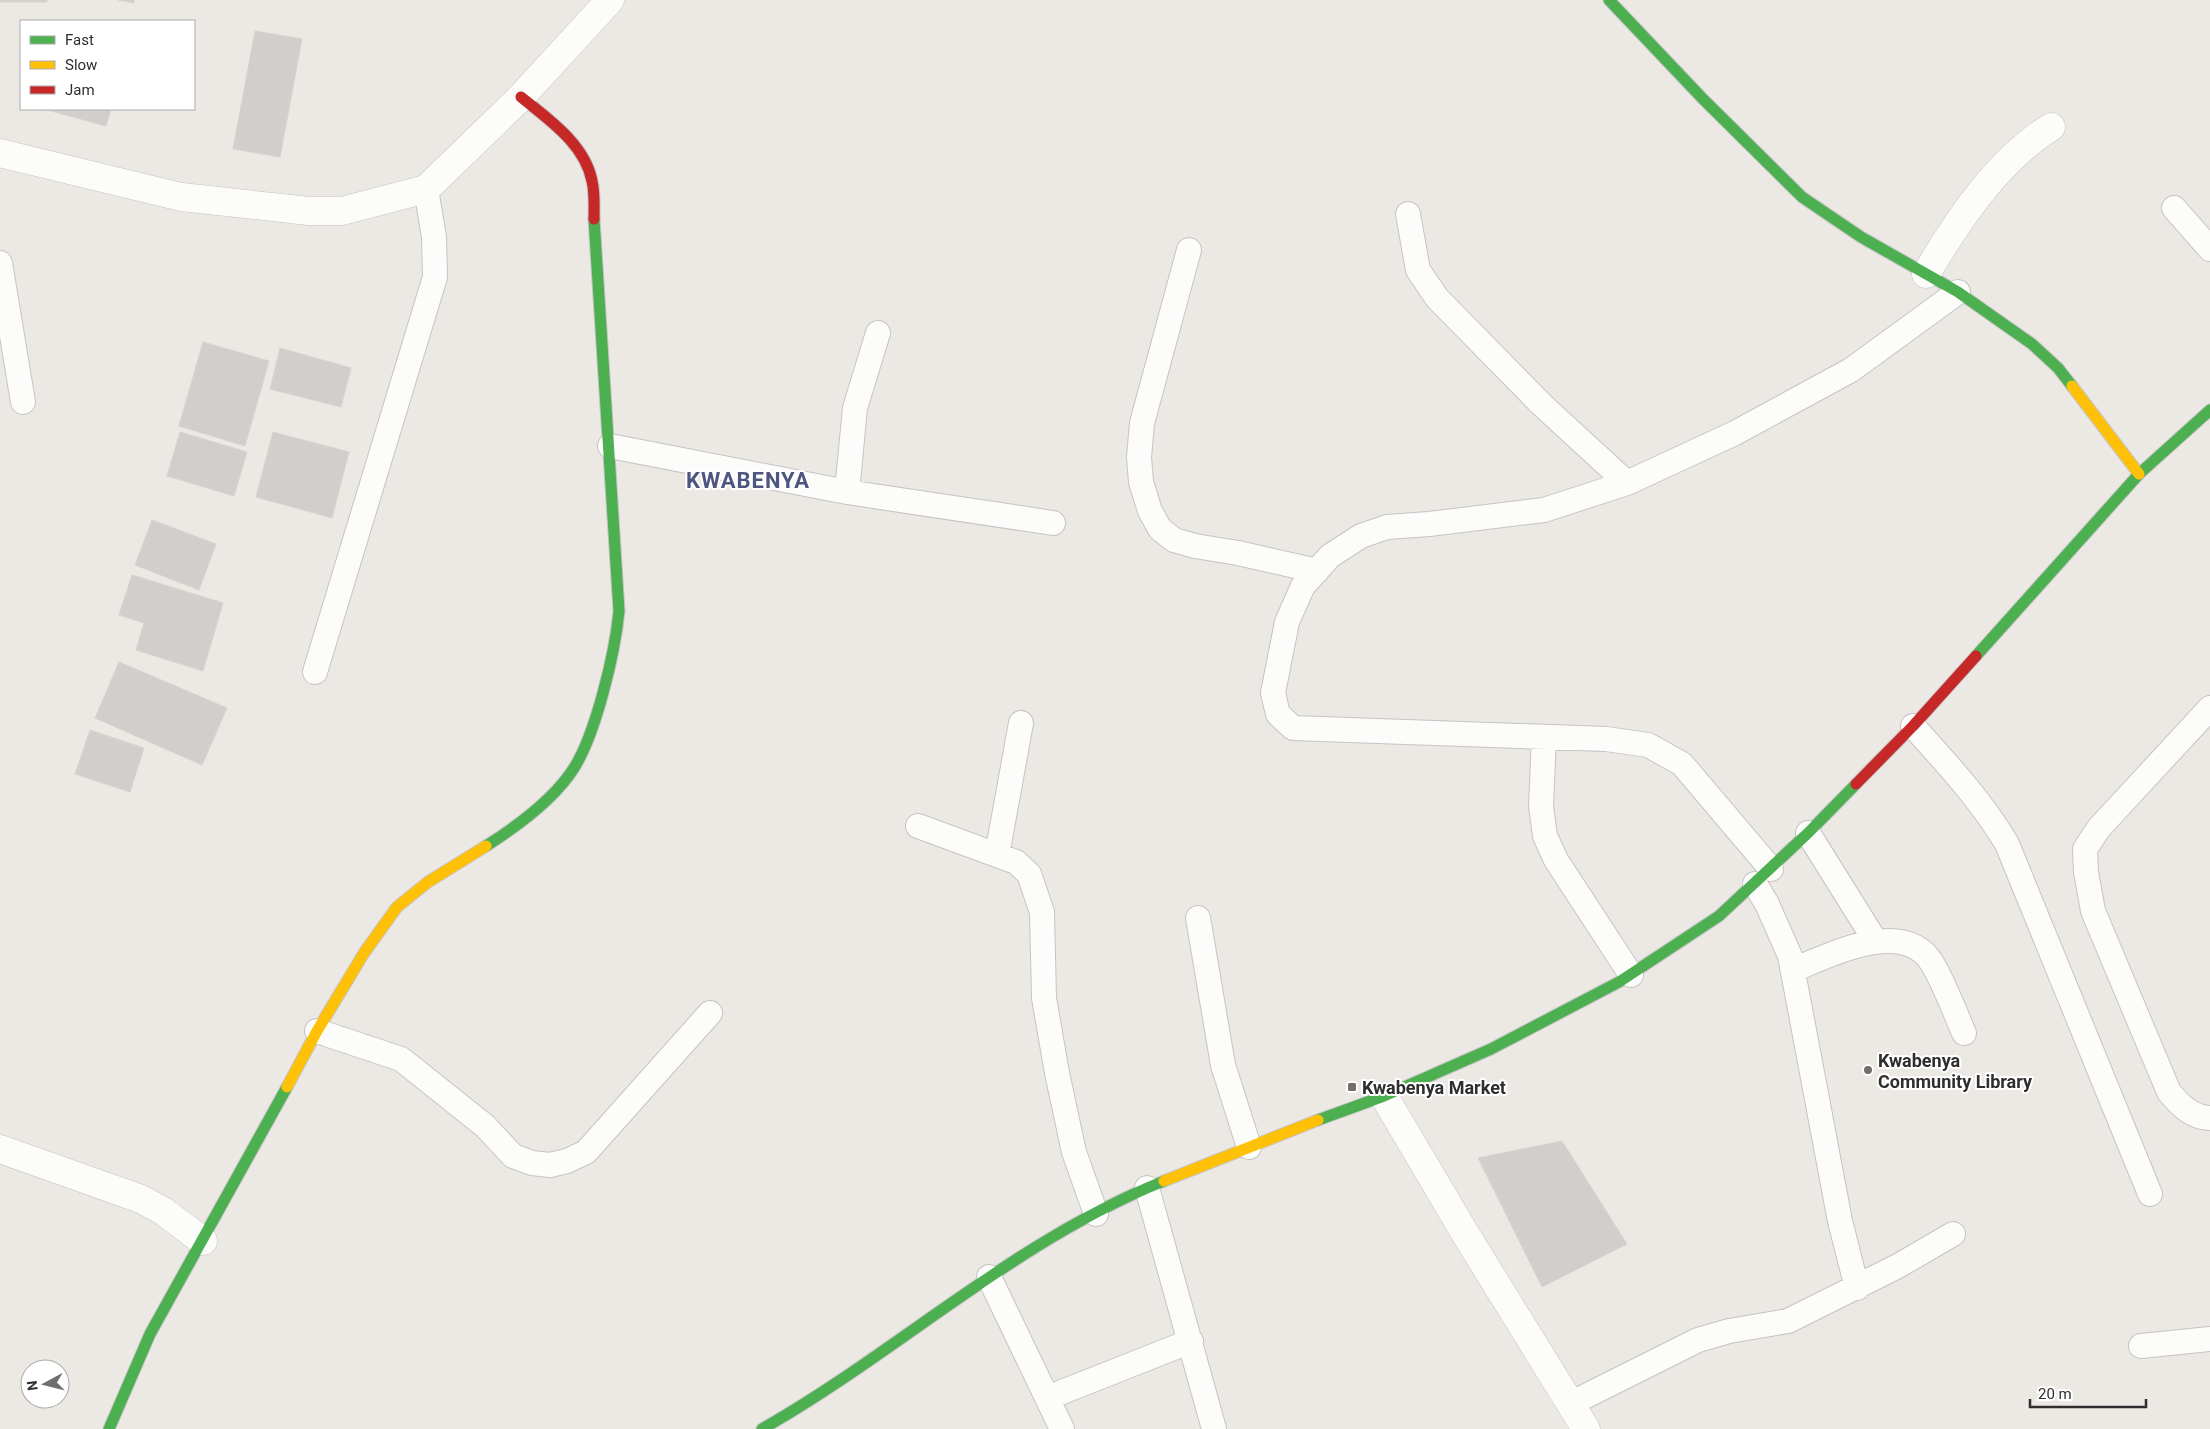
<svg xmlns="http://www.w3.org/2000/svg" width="2210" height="1429" font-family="Roboto,sans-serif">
<rect width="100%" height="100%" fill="#ece8e4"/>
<!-- building -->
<path fill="#d1cecb" stroke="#d7d4d0" d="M0 0H47V2H0Z
M118 0H134V3Z
M255 31 302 39 280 157 233 149Z
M44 109H111L106 126Z
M203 342 269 361 245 446 179 426Z
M280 348 351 368 341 407 270 389Z
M180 432 247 452 234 496 167 476Z
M273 432 349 452 332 518 256 497Z
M152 520 216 544 199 590 135 565Z
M132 575 223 603 203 671 136 650 144 623 119 615Z
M119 662 227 708 202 765 95 718Z
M90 730 144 748 130 792 75 774Z
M1562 1141 1627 1244 1542 1287 1478 1158Z"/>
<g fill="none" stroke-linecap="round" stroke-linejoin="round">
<defs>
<path id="lane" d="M2174 208 2210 249
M1408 214 1418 270 1437 298 1541 404 1627 483
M1189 250 1142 423 1139 457 1141 482 1150 511 1160 529 1174 540 1195 546 1238 553 1317 571
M0 263 23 402
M610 446 847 492 1053 523
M847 492 855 408 878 333
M315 672 435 277 434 237 426 189
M2210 708 2099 828 2085 849 2086 872 2093 911 2169 1092C2179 1104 2192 1118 2210 1118
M1913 726C1947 764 1981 800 2007 844L2150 1194
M1544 737 1541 806 1545 836 1556 860 1631 975
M918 826 1016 862 1029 874 1042 912 1044 998 1057 1073 1074 1152 1096 1214
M1808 833 1876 942
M997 855 1021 723
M1771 869 1682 764 1648 745 1606 739 1293 728 1278 714 1273 693 1287 622 1303 586 1330 556 1361 536 1387 527 1429 524 1544 510 1627 483 1735 433 1851 370 1958 292
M1755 884 1767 904 1790 956 1840 1221 1857 1288
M1198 918 1223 1065 1249 1147
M1793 970C1830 955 1904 917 1932 963 1945 985 1954 1010 1964 1033
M317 1031 401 1059 485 1126 513 1156 532 1163 550 1165 567 1161 586 1152 710 1013
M1147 1188 1214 1429
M989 1277 1062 1429
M2141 1346 2210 1339
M1047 1398 1191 1341
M1570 1404 1698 1340 1729 1331 1788 1321 1898 1266 1953 1234"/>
<path id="street" d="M0 153 181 197 309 211H342L426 189 521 97 610 0
M1926 274C1958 220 1997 161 2051 127
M1384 1096 1466 1235 1586 1429
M0 1149 141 1199 163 1211 203 1241"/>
<path id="fast" d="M1609 0 1703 99 1802 197 1861 237 1958 292 2032 344 2058 368 2072 386
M1976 656 2139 474 2210 410
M486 846C516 827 555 798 574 768 596 733 615 653 619 611L594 219
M1318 1120 1384 1096 1491 1049 1619 982 1719 916 1808 833 1856 784
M109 1429 150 1334 287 1087
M762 1429C899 1351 1016 1240 1164 1181"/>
<path id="slow" d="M2072 386 2139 474
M287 1087 317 1031 364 953 397 907 428 882 486 846
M1164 1181 1318 1120"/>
<path id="jam" d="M521 97C548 119 585 144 592 181 595 193 594 207 594 219
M1856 784 1913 726 1976 656"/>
</defs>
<!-- lane casing -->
<use href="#lane" stroke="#c5c4c5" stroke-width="26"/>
<!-- street casing -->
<use href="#street" stroke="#c5c4c5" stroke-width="29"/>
<!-- fast casing -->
<use href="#fast" stroke="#c5c4c5" stroke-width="13"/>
<!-- slow casing -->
<use href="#slow" stroke="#c5c4c5" stroke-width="13"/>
<!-- jam casing -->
<use href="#jam" stroke="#c5c4c5" stroke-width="13"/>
<!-- lane -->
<use href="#lane" stroke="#fcfcfb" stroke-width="24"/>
<!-- street -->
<use href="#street" stroke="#fcfcfb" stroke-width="28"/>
<!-- fast -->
<use href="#fast" stroke="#4caf50" stroke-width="11"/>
<!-- slow -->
<use href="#slow" stroke="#ffc107" stroke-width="11"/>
<!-- jam -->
<use href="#jam" stroke="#c62828" stroke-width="11"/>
</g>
<!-- markers -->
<g fill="#706f6e" stroke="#fff" stroke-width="2">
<circle cx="1868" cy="1070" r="5"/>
<rect x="1347" y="1082" width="10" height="10" rx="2.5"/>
</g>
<g text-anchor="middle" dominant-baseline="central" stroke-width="4" stroke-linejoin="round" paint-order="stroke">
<!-- poi labels -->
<g font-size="18" font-weight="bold" fill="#2e2e2e" stroke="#fff" text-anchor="start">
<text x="1878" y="1060">Kwabenya<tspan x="1878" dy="21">Community Library</tspan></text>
<text x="1362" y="1087">Kwabenya Market</text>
</g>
<!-- district labels -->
<g font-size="22" font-weight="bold" letter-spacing="1" fill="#4d5680" stroke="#fff">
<text x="748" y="480">KWABENYA</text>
</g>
</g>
<!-- legend -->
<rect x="20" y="20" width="175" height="90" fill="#ffffff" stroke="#ababab"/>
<rect x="30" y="36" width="25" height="8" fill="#4caf50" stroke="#ababab"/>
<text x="65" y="45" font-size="15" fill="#2e2e2e">Fast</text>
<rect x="30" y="61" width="25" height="8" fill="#ffc107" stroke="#ababab"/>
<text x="65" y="70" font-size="15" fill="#2e2e2e">Slow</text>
<rect x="30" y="86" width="25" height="8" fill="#c62828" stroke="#ababab"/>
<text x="65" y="95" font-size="15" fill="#2e2e2e">Jam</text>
<!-- north arrow -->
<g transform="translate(45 1384) rotate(263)"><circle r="24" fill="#ffffff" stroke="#ababab"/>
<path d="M0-4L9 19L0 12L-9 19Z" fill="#706f6e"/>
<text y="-8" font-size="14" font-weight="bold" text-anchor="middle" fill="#2e2e2e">N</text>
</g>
<!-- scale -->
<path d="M2030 1399v8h116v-8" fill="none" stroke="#2e2e2e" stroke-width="2.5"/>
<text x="2038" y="1399" font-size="15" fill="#2e2e2e" stroke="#ffffff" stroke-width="4" paint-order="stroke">20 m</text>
</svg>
